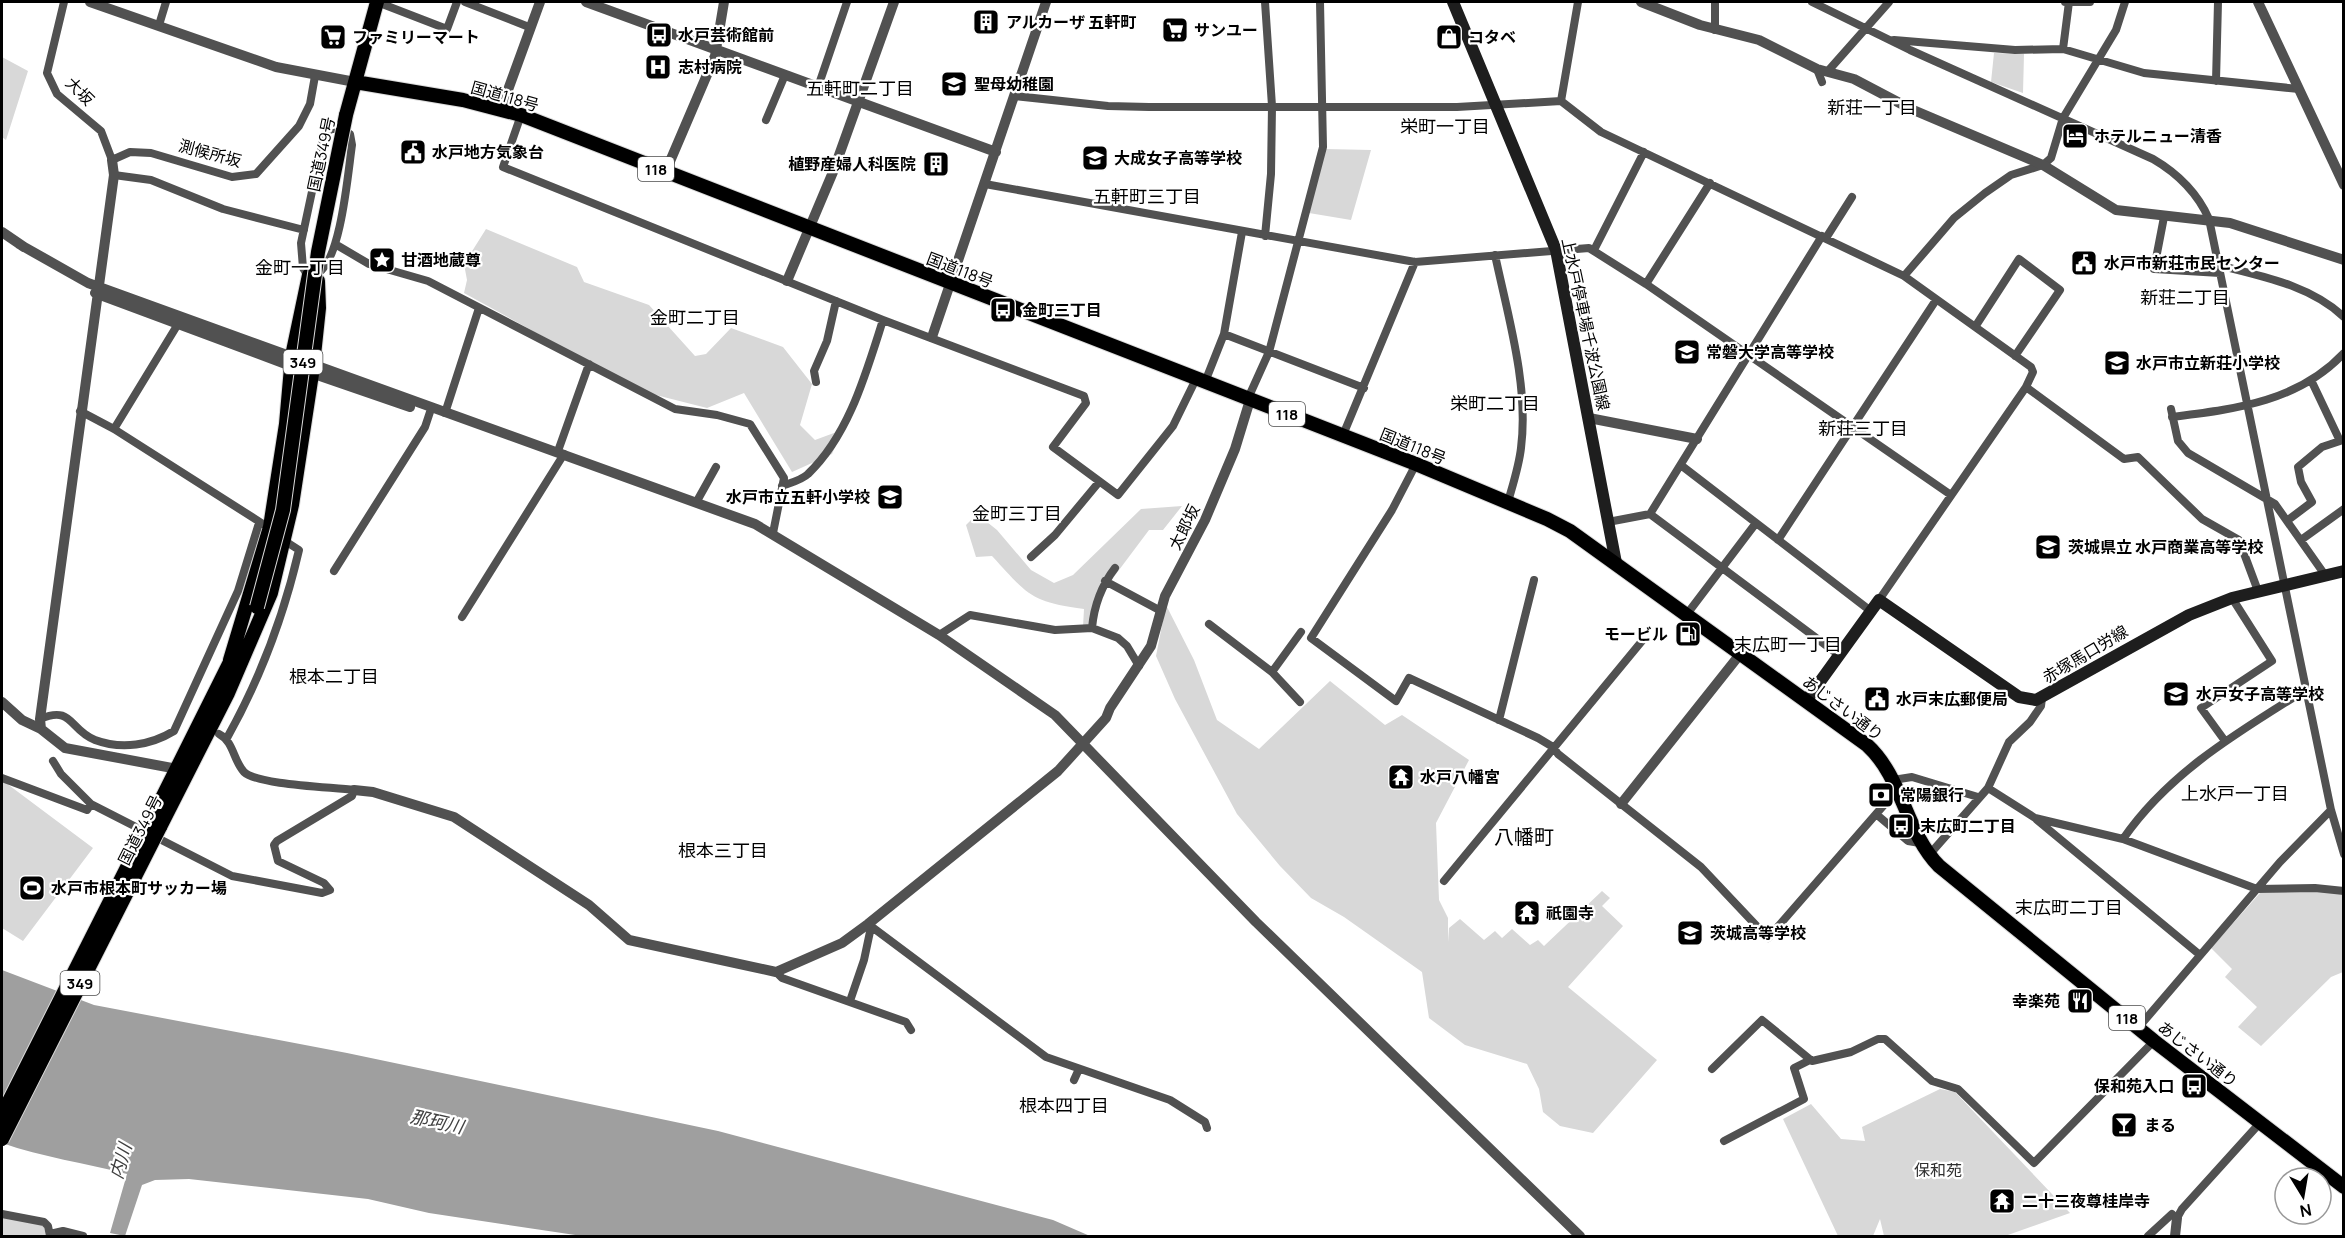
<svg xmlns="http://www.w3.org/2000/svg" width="2345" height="1238" font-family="Manrope,'Noto Sans JP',sans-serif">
<rect width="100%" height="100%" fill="#fff"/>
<!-- green -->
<path fill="#d8d8d8" d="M1994 53 2024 54 2023 93 1991 82Z
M2 57 28 71 6 140 2 137Z
M1325 149 1371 150 1351 220 1309 213Z
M486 229 577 267 584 282 649 305 695 356 706 354 731 328 783 347 812 384 800 425 815 440 842 430 832 454 792 472 744 393 707 408 644 392 464 293 467 280 464 264Z
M1182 506 1163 530H1149L1095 602 1091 627H1083L1084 609C1030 602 1028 595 992 556L976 557 966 525 977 514 997 530 1031 570 1054 583 1073 575 1141 509Z
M1166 605 1194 660 1217 720 1259 749 1330 681 1385 725 1402 715 1469 760 1436 823 1439 900 1448 918V942L1449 928 1460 919 1484 940 1495 931 1502 938 1512 929 1530 945 1538 940 1544 946 1602 891 1610 898 1602 906 1623 926 1568 987 1657 1060 1593 1133 1560 1126 1543 1112 1539 1089 1527 1064 1465 1045 1429 1018 1422 972 1344 917 1311 898 1280 866 1237 814 1175 699 1156 656Z
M2 780 93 848 23 941 2 928Z
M2301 890 2343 894V972L2331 977 2261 1046 2238 1027 2257 1007 2225 977 2232 969 2211 948 2260 893Z
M1940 1089 1955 1092 2070 1213 2005 1236H1884L1880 1219 1873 1236H1838L1783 1119 1811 1104 1841 1139 1865 1141 1862 1127Z
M2 1216 38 1222 44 1227 46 1236H2Z"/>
<!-- water -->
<path fill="#9f9f9f" d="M2 970 94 1005 347 1053 718 1131 1053 1220 1090 1236H582L429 1213 368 1199 189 1179 155 1180 142 1185 125 1236 110 1233 127 1174C85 1163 42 1157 2 1143Z"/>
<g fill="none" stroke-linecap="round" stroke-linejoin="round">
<defs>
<path id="trunk" d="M355 82 463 100 521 115 1416 464 1547 519 1570 531 1867 745C1903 778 1905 831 1939 866L2154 1041 2344 1187
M346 115 377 2
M230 660 270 527 286 424 292 356 309 275
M150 822 235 652
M160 827 228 693 271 593 292 505 312 374 319 308 318 281"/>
</defs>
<!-- trunk casing -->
<use href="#trunk" stroke="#dbdbdb" stroke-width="16"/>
<!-- minor -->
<path stroke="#515151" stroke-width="8" d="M64 2 47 73 57 94 101 131 112 160 130 152 151 153 232 177 256 174 299 126 310 104 315 76
M377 2 447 29 457 2
M465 2 529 27
M1715 2V30
M1812 2 1910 50 2153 159C2177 173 2197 192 2209 219L2331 810 2344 854
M2065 2H2090
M159 25 166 2
M1894 40 2015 50 2063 49 2144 73 2299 89
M2063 49 2069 2
M1817 69 1822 82
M1828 71 1889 2
M2216 81 2218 2
M818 87 847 2
M1015 96 1108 106 1149 107H1457L1561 101 1601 132 1904 276 2031 367 2033 372 2026 387 1879 600
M1561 101 1578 2
M521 115 503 167 883 320 1084 396 1086 403 1053 447 1118 495 1173 426 1196 379
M766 120 785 75
M114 175 151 180 223 209 304 230
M985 184 1415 262 1589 248 1646 284 1951 495
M2164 217 2154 269 2220 273
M1265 236 1271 174 1272 106 1265 2
M1826 238 1852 197
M335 244 369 264 428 281 675 409 717 415 750 424 784 478 773 533
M1594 250 1644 152
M1495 255C1508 316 1529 386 1521 448 1519 466 1513 484 1508 502
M2218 265C2261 276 2310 285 2344 317
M1904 276 1954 218 1985 193 2011 175 2043 165 2051 158 2063 118 2116 30 2125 2
M309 277 303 268 301 243 323 140 326 132 334 128 350 134 352 145C348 172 341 260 318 273
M1646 284 1710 183
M1975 327 2019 259 2060 290 2015 356
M1224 334 1364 388
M816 382 814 371 827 341 836 301
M1205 382 1224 334 1242 232
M2026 387 2124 459 2138 457 2202 519 2239 540 2258 591
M1250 400V394L1269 352 1323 147 1320 2
M2171 409 2178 441 2188 453 2275 504 2325 575
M80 411 114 429 263 524
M445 413 479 308
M2172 417C2235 409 2298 402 2344 353
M114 429 178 324
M1343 435 1415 262
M558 451 589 364
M1416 464 1392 510 1311 638 1396 701 1409 678 1538 738 1553 747 1558 754 1701 867 1768 938 1897 790
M1682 466 1872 612
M782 486C790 483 802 480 808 474 849 435 866 373 883 320
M697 501 716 467
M1650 514 1839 655
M2288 520 2312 502 2301 482 2298 467 2322 447 2340 441 2311 380
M1608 522 1650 514 1822 236
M1778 540 1936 300
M2301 540 2344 509
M1031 557 1055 535 1099 482
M334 571 425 427 430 412
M1105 581 1161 611
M1687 614 1756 523
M462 617 564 454
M1209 624 1272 672 1300 702
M1092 628C1094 606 1102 585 1115 568
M939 635 970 615 1055 630 1092 628 1118 638 1127 646 1139 666
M1272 672 1301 632
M40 719C73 705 69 730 95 740 122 750 151 745 174 731L238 591 259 523
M1499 720 1534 580
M227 738C260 679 284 615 299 550L285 541
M2225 741 2201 708 2272 661 2232 598
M53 761 61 774 91 804 232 876 322 893 330 890 324 883 278 861 274 845 277 841 352 796 354 790C331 787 258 785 244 772 233 760 234 742 219 734
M2 778 87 810 91 804
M1893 780 1912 777 1978 797
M1988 788 2035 818 2123 839 2257 889 2315 888 2344 891
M1876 814 1908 841 1920 843
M2037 820 2200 955
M2123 839C2169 772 2240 731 2307 689
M1929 855 1988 788 2009 742 2030 722 2041 706 2042 698
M1444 881 1642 641
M868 924 1046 1057 1170 1100 1205 1122 1207 1128
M776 972 782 978 906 1022 911 1030
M850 1001 864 960 871 927
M2138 1028 2280 862 2331 810
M1712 1069 1762 1020 1812 1061 1851 1052 1878 1039H1885L1932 1081 1958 1089 2034 1163 2154 1041
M1074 1080 1079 1069
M1724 1141 1804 1099 1794 1068 1810 1060
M2 1214 44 1222 48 1226 50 1236
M2177 1218 2182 1209 2259 1124
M50 1234 63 1231 83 1236
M2148 1236 2172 1214"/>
<!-- tertiary -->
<path stroke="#515151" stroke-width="10" d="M90 2 276 67 355 82
M586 2 996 152
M1641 2 1700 25 1759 40 1817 69 1854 79 1911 109 2043 165 2116 210 2230 223 2344 260
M2258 2 2344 185
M501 109 540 2
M112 160 114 175 40 719 41 729 65 748 183 770
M665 173 715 56 724 2
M2 232 24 247
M19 244 88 283 755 524 939 635 1055 715 1256 922 1580 1236
M787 281 833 172 894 2
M95 293 291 366 410 407
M932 337 1046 2
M1589 418 1697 439
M2 702 22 720 41 729
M354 790 373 792 454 817 589 905 629 940 776 972 842 943 868 924 1058 771 1106 718 1110 708 1151 646 1165 596 1205 520 1235 449 1250 400
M1621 804 1741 653
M2175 1236 2177 1218"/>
<!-- secondary -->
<path stroke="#1e1e1e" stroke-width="12" d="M1453 2 1556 250 1616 563
M1806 701 1879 600 2019 697 2036 700 2189 615 2232 598 2344 571"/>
<!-- trunk -->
<use href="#trunk" stroke="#000" stroke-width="14"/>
<defs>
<path id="trunk-bridge" d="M257 607 283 510 318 252 346 115
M2 1115 150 822
M2 1139 160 827"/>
</defs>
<!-- trunk-bridge casing -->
<use href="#trunk-bridge" stroke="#dbdbdb" stroke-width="16" stroke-linecap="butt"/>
<!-- trunk-bridge -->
<use href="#trunk-bridge" stroke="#000" stroke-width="14"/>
</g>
<!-- icons -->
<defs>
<symbol id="building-square" viewBox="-11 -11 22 22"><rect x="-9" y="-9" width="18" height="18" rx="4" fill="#000" stroke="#fff"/><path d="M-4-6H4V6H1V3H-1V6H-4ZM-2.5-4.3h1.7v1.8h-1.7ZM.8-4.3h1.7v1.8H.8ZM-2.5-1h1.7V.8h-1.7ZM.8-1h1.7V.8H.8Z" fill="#fff"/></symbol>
<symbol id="supermarket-square" viewBox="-11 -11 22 22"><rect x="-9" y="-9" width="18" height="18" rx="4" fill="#000" stroke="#fff"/><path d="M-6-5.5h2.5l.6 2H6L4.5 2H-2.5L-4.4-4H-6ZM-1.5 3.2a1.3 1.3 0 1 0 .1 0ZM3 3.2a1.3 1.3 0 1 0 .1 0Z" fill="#fff"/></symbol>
<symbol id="bus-square" viewBox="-11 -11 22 22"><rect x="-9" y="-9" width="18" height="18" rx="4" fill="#000" stroke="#fff"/><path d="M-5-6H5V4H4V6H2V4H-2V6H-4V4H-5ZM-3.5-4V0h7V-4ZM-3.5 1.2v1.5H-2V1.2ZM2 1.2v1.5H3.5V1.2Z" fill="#fff"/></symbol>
<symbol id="shop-square" viewBox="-11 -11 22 22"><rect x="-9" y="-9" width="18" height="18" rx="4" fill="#000" stroke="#fff"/><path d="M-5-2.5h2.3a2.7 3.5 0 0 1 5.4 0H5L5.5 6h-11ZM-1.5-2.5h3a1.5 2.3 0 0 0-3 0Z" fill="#fff"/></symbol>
<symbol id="hospital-square" viewBox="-11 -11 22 22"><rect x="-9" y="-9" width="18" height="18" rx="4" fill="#000" stroke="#fff"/><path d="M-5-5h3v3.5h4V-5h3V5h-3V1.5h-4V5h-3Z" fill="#fff"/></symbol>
<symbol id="school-square" viewBox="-11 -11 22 22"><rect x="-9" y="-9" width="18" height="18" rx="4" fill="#000" stroke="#fff"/><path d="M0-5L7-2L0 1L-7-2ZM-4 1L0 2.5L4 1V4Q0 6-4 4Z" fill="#fff"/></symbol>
<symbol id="hotel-square" viewBox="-11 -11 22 22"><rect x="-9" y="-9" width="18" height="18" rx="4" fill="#000" stroke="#fff"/><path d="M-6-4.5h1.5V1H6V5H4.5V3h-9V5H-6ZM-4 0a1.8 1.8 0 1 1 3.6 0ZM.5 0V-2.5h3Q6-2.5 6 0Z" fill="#fff"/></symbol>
<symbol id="civic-square" viewBox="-11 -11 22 22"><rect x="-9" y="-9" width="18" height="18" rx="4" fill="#000" stroke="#fff"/><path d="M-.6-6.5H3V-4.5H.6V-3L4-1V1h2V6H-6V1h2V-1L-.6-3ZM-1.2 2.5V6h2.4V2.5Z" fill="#fff"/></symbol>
<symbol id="sight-square" viewBox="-11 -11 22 22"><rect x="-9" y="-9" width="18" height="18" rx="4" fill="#000" stroke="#fff"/><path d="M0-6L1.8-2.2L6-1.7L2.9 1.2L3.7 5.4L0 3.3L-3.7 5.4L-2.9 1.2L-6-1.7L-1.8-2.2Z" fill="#fff"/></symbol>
<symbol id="fuel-square" viewBox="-11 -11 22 22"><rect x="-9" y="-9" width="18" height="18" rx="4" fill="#000" stroke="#fff"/><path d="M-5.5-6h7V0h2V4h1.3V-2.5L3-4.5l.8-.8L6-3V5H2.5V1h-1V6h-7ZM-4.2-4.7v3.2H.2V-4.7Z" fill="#fff"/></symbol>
<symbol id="temple-square" viewBox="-11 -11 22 22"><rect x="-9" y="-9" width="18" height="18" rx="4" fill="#000" stroke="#fff"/><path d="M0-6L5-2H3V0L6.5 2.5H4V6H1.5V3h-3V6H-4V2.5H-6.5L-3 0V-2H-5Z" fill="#fff"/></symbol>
<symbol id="bank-square" viewBox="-11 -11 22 22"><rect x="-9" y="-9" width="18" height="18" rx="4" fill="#000" stroke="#fff"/><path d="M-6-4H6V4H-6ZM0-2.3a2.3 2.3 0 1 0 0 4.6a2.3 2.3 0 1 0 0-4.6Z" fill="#fff"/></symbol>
<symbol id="stadium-square" viewBox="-11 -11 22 22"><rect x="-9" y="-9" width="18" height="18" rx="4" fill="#000" stroke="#fff"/><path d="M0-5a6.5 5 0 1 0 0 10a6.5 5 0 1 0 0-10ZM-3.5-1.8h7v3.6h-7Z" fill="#fff"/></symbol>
<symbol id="restaurant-square" viewBox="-11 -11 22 22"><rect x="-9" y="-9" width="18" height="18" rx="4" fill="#000" stroke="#fff"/><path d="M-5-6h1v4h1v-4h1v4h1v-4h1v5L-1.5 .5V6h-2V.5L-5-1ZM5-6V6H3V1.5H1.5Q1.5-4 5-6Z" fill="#fff"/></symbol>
<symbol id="bar-square" viewBox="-11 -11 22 22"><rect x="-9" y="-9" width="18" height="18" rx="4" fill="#000" stroke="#fff"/><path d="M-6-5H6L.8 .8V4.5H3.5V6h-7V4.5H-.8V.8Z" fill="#fff"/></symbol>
</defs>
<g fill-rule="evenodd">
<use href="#building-square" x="971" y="7" width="30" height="30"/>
<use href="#supermarket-square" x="1160" y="15" width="30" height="30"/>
<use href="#bus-square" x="644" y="20" width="30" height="30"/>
<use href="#supermarket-square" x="318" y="22" width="30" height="30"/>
<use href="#shop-square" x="1434" y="22" width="30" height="30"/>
<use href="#hospital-square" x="643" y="52" width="30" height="30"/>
<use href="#school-square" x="939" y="69" width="30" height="30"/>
<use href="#hotel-square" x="2060" y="121" width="30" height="30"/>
<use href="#civic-square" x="398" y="137" width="30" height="30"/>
<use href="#school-square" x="1080" y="143" width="30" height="30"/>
<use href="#building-square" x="921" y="149" width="30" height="30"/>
<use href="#sight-square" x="367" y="245" width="30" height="30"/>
<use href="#civic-square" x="2069" y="248" width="30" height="30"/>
<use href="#bus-square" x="988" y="295" width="30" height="30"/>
<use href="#school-square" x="1672" y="337" width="30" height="30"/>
<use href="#school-square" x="2102" y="348" width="30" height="30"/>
<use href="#school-square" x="875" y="482" width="30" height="30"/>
<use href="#school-square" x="2033" y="532" width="30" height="30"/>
<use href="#fuel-square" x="1673" y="619" width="30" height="30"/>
<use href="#school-square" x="2161" y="679" width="30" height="30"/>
<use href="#civic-square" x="1862" y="684" width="30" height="30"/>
<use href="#temple-square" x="1386" y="762" width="30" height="30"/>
<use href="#bank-square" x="1866" y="780" width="30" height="30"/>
<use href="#bus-square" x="1886" y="811" width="30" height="30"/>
<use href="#stadium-square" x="17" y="873" width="30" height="30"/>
<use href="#temple-square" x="1512" y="898" width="30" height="30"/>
<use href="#school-square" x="1675" y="918" width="30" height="30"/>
<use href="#restaurant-square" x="2065" y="986" width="30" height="30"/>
<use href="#bus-square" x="2179" y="1071" width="30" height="30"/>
<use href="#bar-square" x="2109" y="1110" width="30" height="30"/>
<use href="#temple-square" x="1987" y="1186" width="30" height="30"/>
</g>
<g text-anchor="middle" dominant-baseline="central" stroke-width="4.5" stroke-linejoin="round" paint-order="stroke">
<!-- shield labels -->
<g fill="#fff" stroke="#4c4c4c" stroke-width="1.5">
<rect x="638" y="157" width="36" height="24" rx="4.5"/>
<rect x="283.5" y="350" width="39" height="24" rx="4.5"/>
<rect x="1269" y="402" width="36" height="24" rx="4.5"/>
<rect x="60.5" y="971" width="39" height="24" rx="4.5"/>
<rect x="2109" y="1006" width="36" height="24" rx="4.5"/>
</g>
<g font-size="15" font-weight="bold" fill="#000">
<text x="656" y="169">118</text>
<text x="303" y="362">349</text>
<text x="1287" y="414">118</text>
<text x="80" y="983">349</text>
<text x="2127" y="1018">118</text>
</g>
<!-- poi labels -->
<g font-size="16" font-weight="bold" fill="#000" stroke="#fff" text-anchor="start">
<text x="1006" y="22">アルカーザ 五軒町</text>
<text x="1194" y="30">サンユー</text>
<text x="678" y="35">水戸芸術館前</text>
<text x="352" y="37">ファミリーマート</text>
<text x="1468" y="37">コタベ</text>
<text x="678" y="67">志村病院</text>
<text x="974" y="84">聖母幼稚園</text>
<text x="2094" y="136">ホテルニュー清香</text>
<text x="432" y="152">水戸地方気象台</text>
<text x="1114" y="158">大成女子高等学校</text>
<text x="916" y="164" text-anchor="end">植野産婦人科医院</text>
<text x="401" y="260">甘酒地蔵尊</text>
<text x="2104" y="263">水戸市新荘市民センター</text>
<text x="1022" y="310">金町三丁目</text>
<text x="1706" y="352">常磐大学高等学校</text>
<text x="2136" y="363">水戸市立新荘小学校</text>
<text x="870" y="497" text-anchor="end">水戸市立五軒小学校</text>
<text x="2068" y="547">茨城県立 水戸商業高等学校</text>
<text x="1668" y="634" text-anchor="end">モービル</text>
<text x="2196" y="694">水戸女子高等学校</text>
<text x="1896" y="699">水戸末広郵便局</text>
<text x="1420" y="777">水戸八幡宮</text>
<text x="1900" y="795">常陽銀行</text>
<text x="1920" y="826">末広町二丁目</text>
<text x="51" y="888">水戸市根本町サッカー場</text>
<text x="1546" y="913">祇園寺</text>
<text x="1710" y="933">茨城高等学校</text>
<text x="2060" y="1001" text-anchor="end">幸楽苑</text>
<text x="2174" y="1086" text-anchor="end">保和苑入口</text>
<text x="2144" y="1125">まる</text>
<text x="2022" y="1201">二十三夜尊桂岸寺</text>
</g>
<!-- street labels -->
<g font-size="16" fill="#000" stroke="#fff">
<text transform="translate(80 91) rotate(45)">大坂</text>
<text transform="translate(505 96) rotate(16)">国道118号</text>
<text transform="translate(210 153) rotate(15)">測候所坂</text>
<text transform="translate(321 154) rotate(-78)">国道349号</text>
<text transform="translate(960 270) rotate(21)">国道118号</text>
<text transform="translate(1586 324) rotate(78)">上水戸停車場千波公園線</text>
<text transform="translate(1413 446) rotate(22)">国道118号</text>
<text transform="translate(1184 527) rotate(-64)">太郎坂</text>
<text transform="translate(2085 654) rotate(-31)">赤塚馬口労線</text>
<text transform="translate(1843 708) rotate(37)">あじさい通り</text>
<text transform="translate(140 830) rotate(-63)">国道349号</text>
<text transform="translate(2198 1054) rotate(38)">あじさい通り</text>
</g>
<!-- park labels -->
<g font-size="16" fill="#2f2f2f" stroke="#fff">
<text x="1938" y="1170">保和苑</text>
</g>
<!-- neighbourhood labels -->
<g font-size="18" fill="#000" stroke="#fff">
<text x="860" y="88">五軒町二丁目</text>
<text x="1872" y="107">新荘一丁目</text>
<text x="1445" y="126">栄町一丁目</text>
<text x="1147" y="196">五軒町三丁目</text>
<text x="300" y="267">金町一丁目</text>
<text x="2185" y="297">新荘二丁目</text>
<text x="695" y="317">金町二丁目</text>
<text x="1495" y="403">栄町二丁目</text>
<text x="1863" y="428">新荘三丁目</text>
<text x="1017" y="513">金町三丁目</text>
<text x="1788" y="644">末広町一丁目</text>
<text x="334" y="676">根本二丁目</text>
<text x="2235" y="793">上水戸一丁目</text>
<text x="723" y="850">根本三丁目</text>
<text x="2069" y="907">末広町二丁目</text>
<text x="1064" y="1105">根本四丁目</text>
</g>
<!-- water labels -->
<g font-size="18" font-style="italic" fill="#404040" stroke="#fff">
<text transform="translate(437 1121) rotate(12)">那珂川</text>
<text transform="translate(120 1161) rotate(-74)">内川</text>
</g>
<!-- quarter labels -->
<g font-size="20" fill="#000" stroke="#fff">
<text x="1524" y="836">八幡町</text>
</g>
</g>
<!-- border -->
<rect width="2345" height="1238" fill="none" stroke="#000000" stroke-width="6"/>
<!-- north arrow -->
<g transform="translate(2303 1196) rotate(169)"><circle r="28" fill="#ffffff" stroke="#999999" stroke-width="1.5"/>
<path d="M0-4.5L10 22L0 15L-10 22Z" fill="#000000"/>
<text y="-9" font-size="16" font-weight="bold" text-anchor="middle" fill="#000000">N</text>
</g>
</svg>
